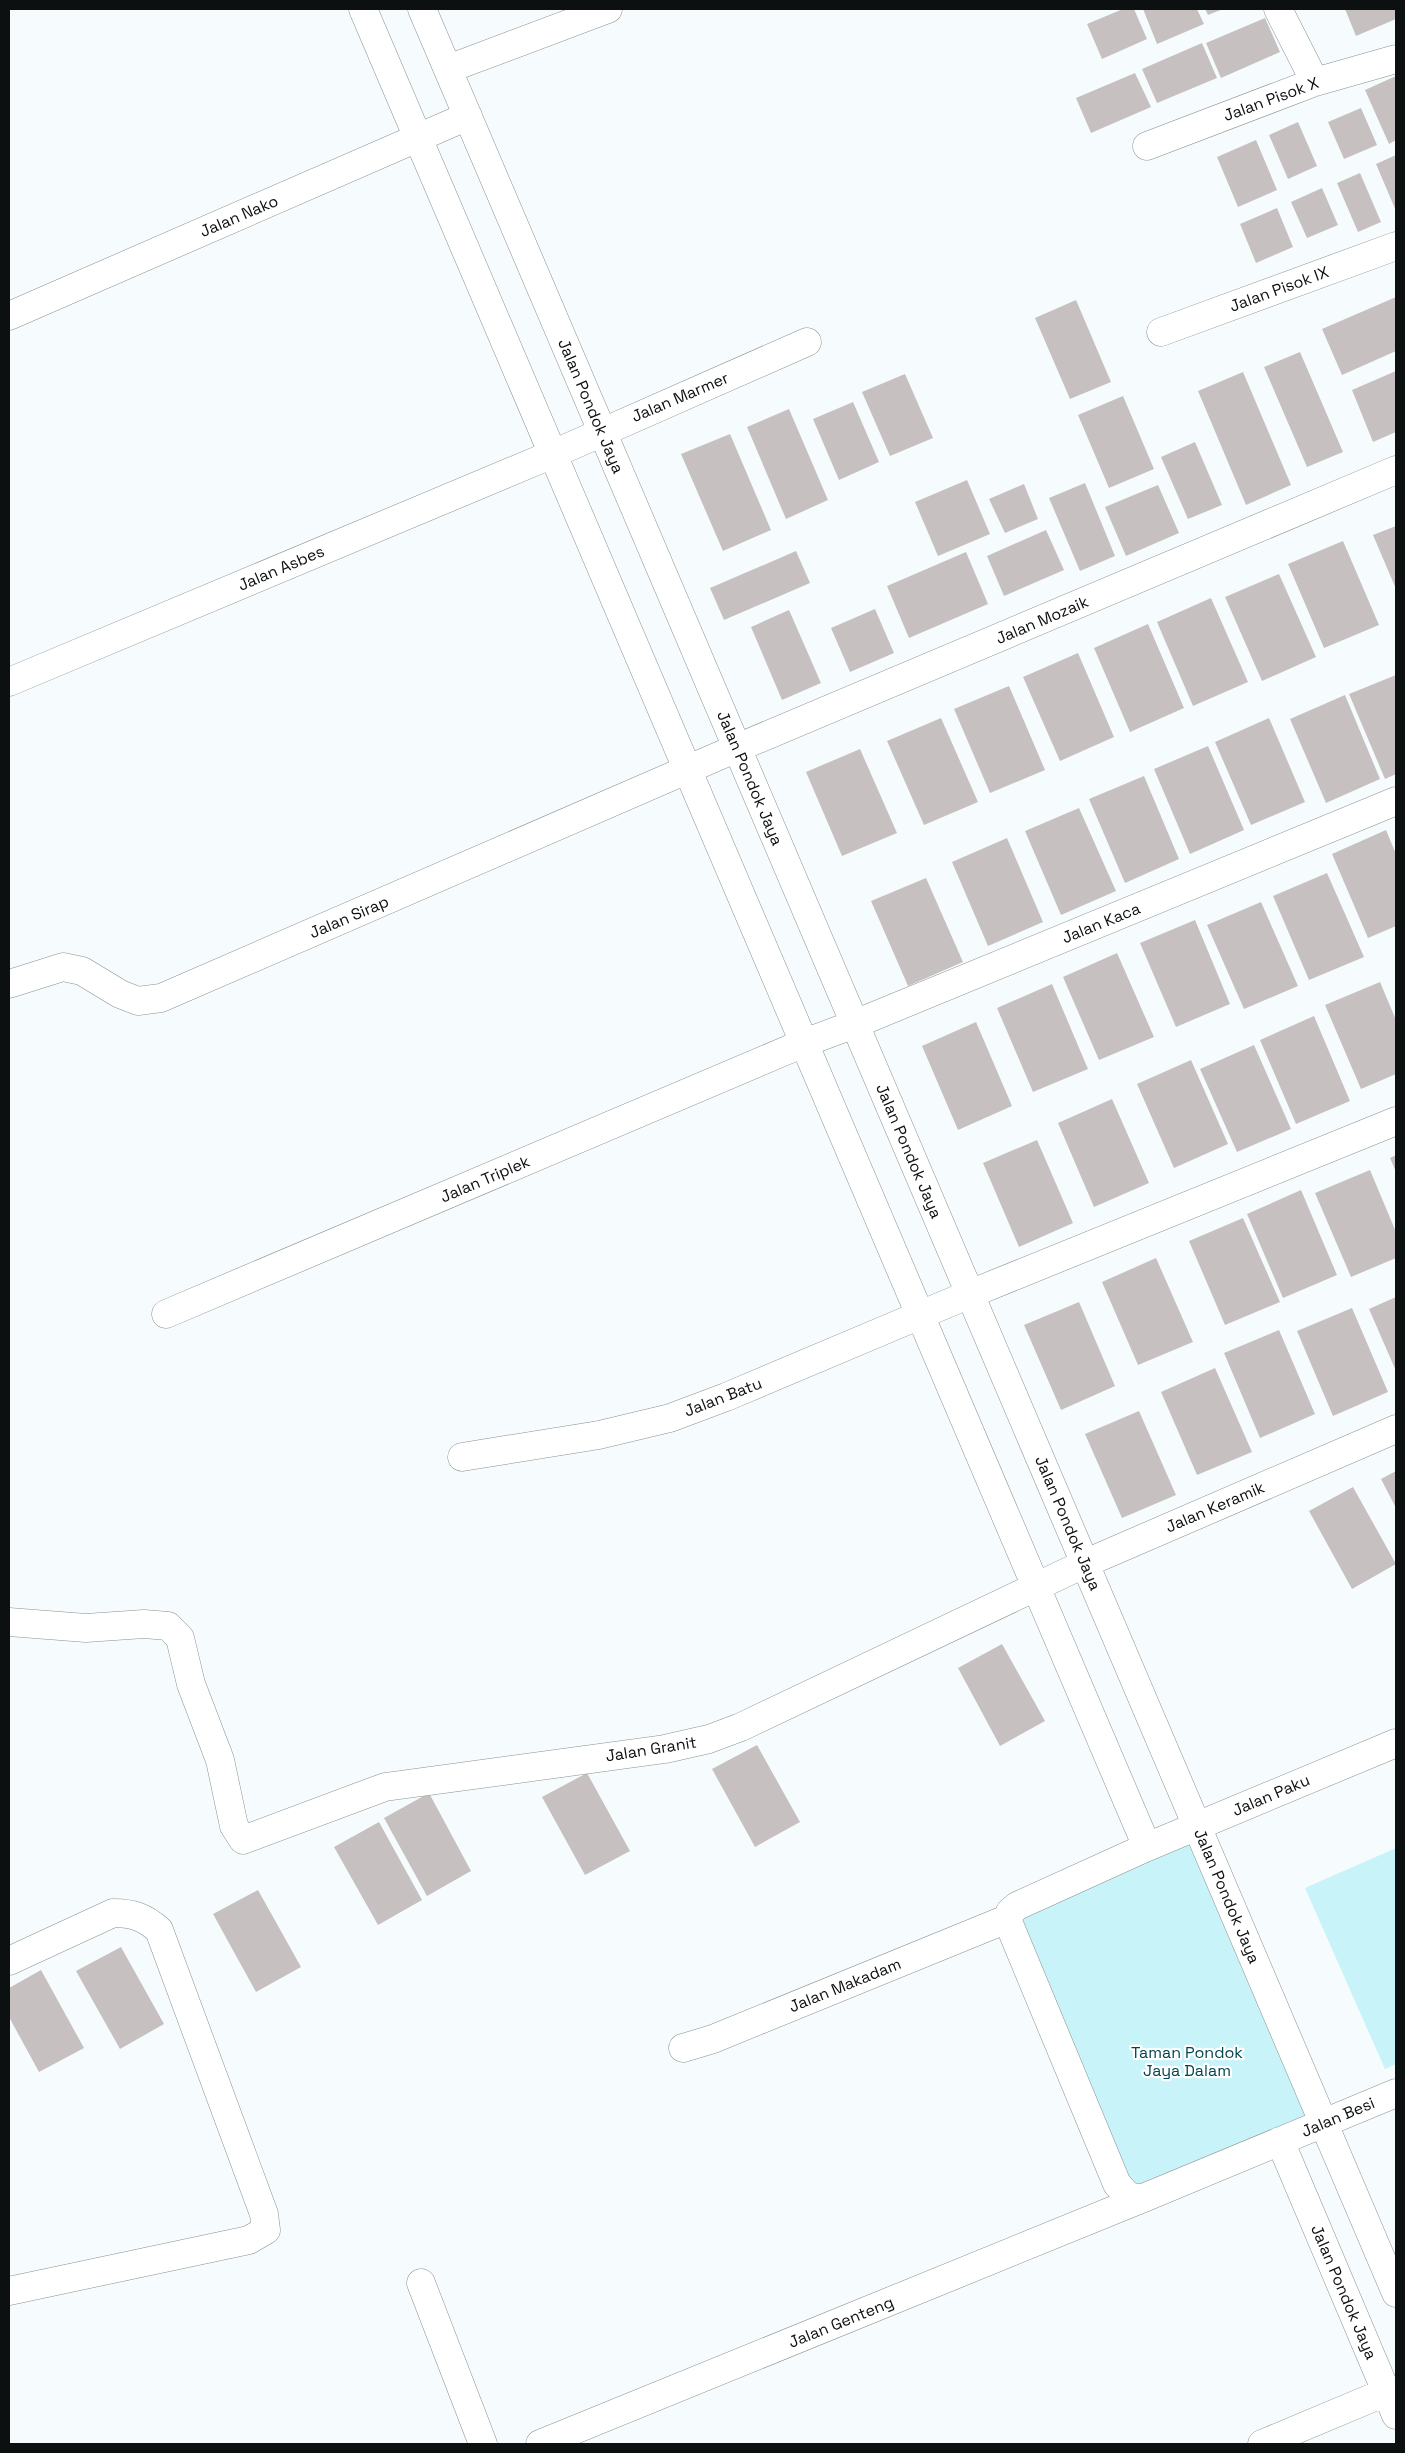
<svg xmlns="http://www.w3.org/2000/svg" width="1405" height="2453" font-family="'Space Grotesk',sans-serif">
<rect width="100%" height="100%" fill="#f6fcfd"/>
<!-- green -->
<path fill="#c8f3f9" d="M1192 1833 1322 2119 1136 2197 1016 1913Z
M1396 1848V2064L1385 2069 1305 1888Z"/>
<!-- building -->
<path fill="#c7c0c1" d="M1123 9H1134L1147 39 1102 59 1087 24Z
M1143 9H1197L1204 24 1157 44Z
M1205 9H1223L1208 15Z
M1345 9H1396V19L1356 36Z
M1265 18 1280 52 1221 78 1206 43Z
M1202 43 1217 78 1157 103 1142 69Z
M1135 73 1151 107 1091 133 1076 98Z
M1396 76V140L1389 144 1365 90Z
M1361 108 1377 145 1344 159 1328 122Z
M1298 122 1317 166 1288 179 1269 135Z
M1256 140 1277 190 1238 207 1217 157Z
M1396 155V211L1376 164Z
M1360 173 1381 222 1358 232 1337 183Z
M1322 188 1338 225 1307 238 1291 202Z
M1277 208 1293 247 1256 263 1240 224Z
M1396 297V351L1342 375 1322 329Z
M1076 300 1111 382 1070 399 1035 318Z
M1300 352 1343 452 1307 467 1264 367Z
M1396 371V432L1373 442 1352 390Z
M1243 372 1291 485 1246 505 1198 391Z
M905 374 933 438 890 456 862 392Z
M1123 396 1154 469 1109 488 1078 415Z
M853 402 879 462 839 480 813 419Z
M789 409 828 500 786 519 747 427Z
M730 434 771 530 723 551 681 454Z
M1195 442 1222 505 1188 519 1161 457Z
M967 480 990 534 938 556 915 502Z
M1085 483 1115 556 1080 571 1049 498Z
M1024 484 1038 519 1005 533 989 499Z
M1158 485 1179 533 1126 556 1105 507Z
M1396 526V589L1373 535Z
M1046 530 1064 570 1004 596 987 556Z
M1343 541 1379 625 1324 648 1288 564Z
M796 551 810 583 724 620 710 588Z
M966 552 988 604 909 638 887 586Z
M1279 574 1316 657 1262 681 1225 597Z
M1211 598 1248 682 1193 706 1157 622Z
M875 609 894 653 850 672 831 628Z
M789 610 821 683 782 700 751 627Z
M1148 624 1184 708 1130 732 1094 648Z
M1078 653 1114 737 1060 761 1023 677Z
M1396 675V774L1385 779 1349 694Z
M1009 686 1045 770 990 793 954 709Z
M1345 695 1380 779 1326 803 1290 719Z
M941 718 978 802 924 825 887 741Z
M1269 718 1305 802 1251 825 1215 742Z
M1208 746 1244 830 1190 854 1154 769Z
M860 749 897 833 842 856 806 772Z
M1144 776 1179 859 1125 883 1089 799Z
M1079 808 1116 891 1061 915 1025 831Z
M1386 830 1396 854V926L1368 938 1332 854Z
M1007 838 1043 922 988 946 952 862Z
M1327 873 1364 957 1309 980 1273 896Z
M926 878 963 962 908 986 871 901Z
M1261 902 1298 986 1244 1009 1207 925Z
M1195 920 1230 1004 1176 1027 1140 943Z
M1117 953 1154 1037 1099 1060 1063 977Z
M1380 982 1396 1020V1074L1361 1089 1325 1005Z
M1052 984 1088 1069 1033 1092 997 1008Z
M1314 1016 1350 1101 1296 1124 1260 1040Z
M976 1022 1012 1106 958 1130 922 1046Z
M1254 1045 1291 1129 1237 1152 1200 1069Z
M1191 1060 1228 1144 1174 1168 1137 1084Z
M1112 1099 1149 1183 1094 1207 1058 1123Z
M1037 1140 1073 1223 1019 1247 983 1163Z
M1396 1155V1172L1390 1158Z
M1370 1170 1396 1232V1258L1351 1277 1315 1193Z
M1301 1190 1337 1275 1283 1298 1247 1214Z
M1243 1218 1280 1302 1225 1325 1189 1241Z
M1156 1258 1193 1342 1138 1365 1102 1282Z
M1396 1297V1371L1369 1309Z
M1079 1302 1115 1386 1061 1410 1024 1325Z
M1352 1308 1388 1392 1333 1416 1297 1331Z
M1279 1330 1315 1414 1260 1438 1224 1353Z
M1215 1368 1252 1452 1197 1475 1161 1392Z
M1139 1411 1176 1495 1122 1518 1085 1434Z
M1396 1471V1508L1381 1479Z
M1353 1487 1396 1564 1352 1589 1309 1511Z
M1002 1644 1045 1721 1000 1746 958 1668Z
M757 1745 800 1822 755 1847 712 1769Z
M587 1773 630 1851 585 1875 542 1797Z
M429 1793 471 1871 427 1896 384 1818Z
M379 1822 422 1900 378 1925 334 1847Z
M258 1890 301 1967 256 1992 213 1914Z
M121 1947 164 2024 120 2049 76 1971Z
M41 1970 84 2048 39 2072 9 2017V1988Z"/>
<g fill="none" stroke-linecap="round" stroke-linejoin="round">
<defs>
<path id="minor" d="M363 9 1147 1847
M422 9 1396 2293
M1278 9 1315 82
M448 69 608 9
M1147 146 1315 82 1396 59
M9 316 468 116
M1161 332 1396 246
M9 682 553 454 807 342
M9 984 63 967 82 971 120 994 138 1001 161 998 737 748 1396 470
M166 1314 804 1043 855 1024 1396 801
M462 1457 599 1435 670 1418 726 1397 970 1294 1396 1121
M9 1622 86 1628 144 1624 168 1626 180 1638 191 1684 220 1760 234 1826 243 1840 385 1787 665 1749 709 1739 741 1727 1086 1563 1396 1429
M1396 1743 1147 1847 1017 1906 1010 1912 1007 1919 1117 2184 1128 2196 1141 2199 1396 2093
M9 1961 113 1913C133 1913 144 1917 159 1930L264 2214 266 2230 249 2240 9 2291
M683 2048 713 2039 1007 1919
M1280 2141 1396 2415
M421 2283 483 2444
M540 2444 1141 2199
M1262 2444 1386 2392"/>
</defs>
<!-- minor casing -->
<use href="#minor" stroke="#8a9191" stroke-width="29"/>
<!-- minor -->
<use href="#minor" stroke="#fff" stroke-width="28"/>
</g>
<g text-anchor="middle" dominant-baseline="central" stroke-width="4.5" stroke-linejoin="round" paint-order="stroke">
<!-- street labels -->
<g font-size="16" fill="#0d1010" stroke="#fff">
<text transform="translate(1271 99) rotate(-20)">Jalan Pisok X</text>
<text transform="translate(239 216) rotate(-23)">Jalan Nako</text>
<text transform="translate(1279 289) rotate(-20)">Jalan Pisok IX</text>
<text transform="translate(680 397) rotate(-23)">Jalan Marmer</text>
<text transform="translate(591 406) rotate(67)">Jalan Pondok Jaya</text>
<text transform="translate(281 568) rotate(-23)">Jalan Asbes</text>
<text transform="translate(1042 620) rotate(-23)">Jalan Mozaik</text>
<text transform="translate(750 778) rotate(67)">Jalan Pondok Jaya</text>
<text transform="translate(349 917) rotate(-23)">Jalan Sirap</text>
<text transform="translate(1101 923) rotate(-22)">Jalan Kaca</text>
<text transform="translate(909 1151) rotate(67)">Jalan Pondok Jaya</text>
<text transform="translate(485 1179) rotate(-23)">Jalan Triplek</text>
<text transform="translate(723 1397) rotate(-21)">Jalan Batu</text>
<text transform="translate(1215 1507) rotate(-23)">Jalan Keramik</text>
<text transform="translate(1068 1523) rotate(67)">Jalan Pondok Jaya</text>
<text transform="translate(651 1749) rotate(-9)">Jalan Granit</text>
<text transform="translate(1271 1795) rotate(-23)">Jalan Paku</text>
<text transform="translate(1227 1896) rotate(67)">Jalan Pondok Jaya</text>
<text transform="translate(845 1985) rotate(-22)">Jalan Makadam</text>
<text transform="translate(1338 2117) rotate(-23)">Jalan Besi</text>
<text transform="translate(1344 2292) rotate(67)">Jalan Pondok Jaya</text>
<text transform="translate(841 2322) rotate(-22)">Jalan Genteng</text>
</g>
<!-- park labels -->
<g font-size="16" fill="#00474f" stroke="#fff">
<text x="1187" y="2052">Taman Pondok<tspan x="1187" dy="18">Jaya Dalam</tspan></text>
</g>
</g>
<!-- border -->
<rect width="1405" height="2453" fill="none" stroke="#0d1010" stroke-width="20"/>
</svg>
